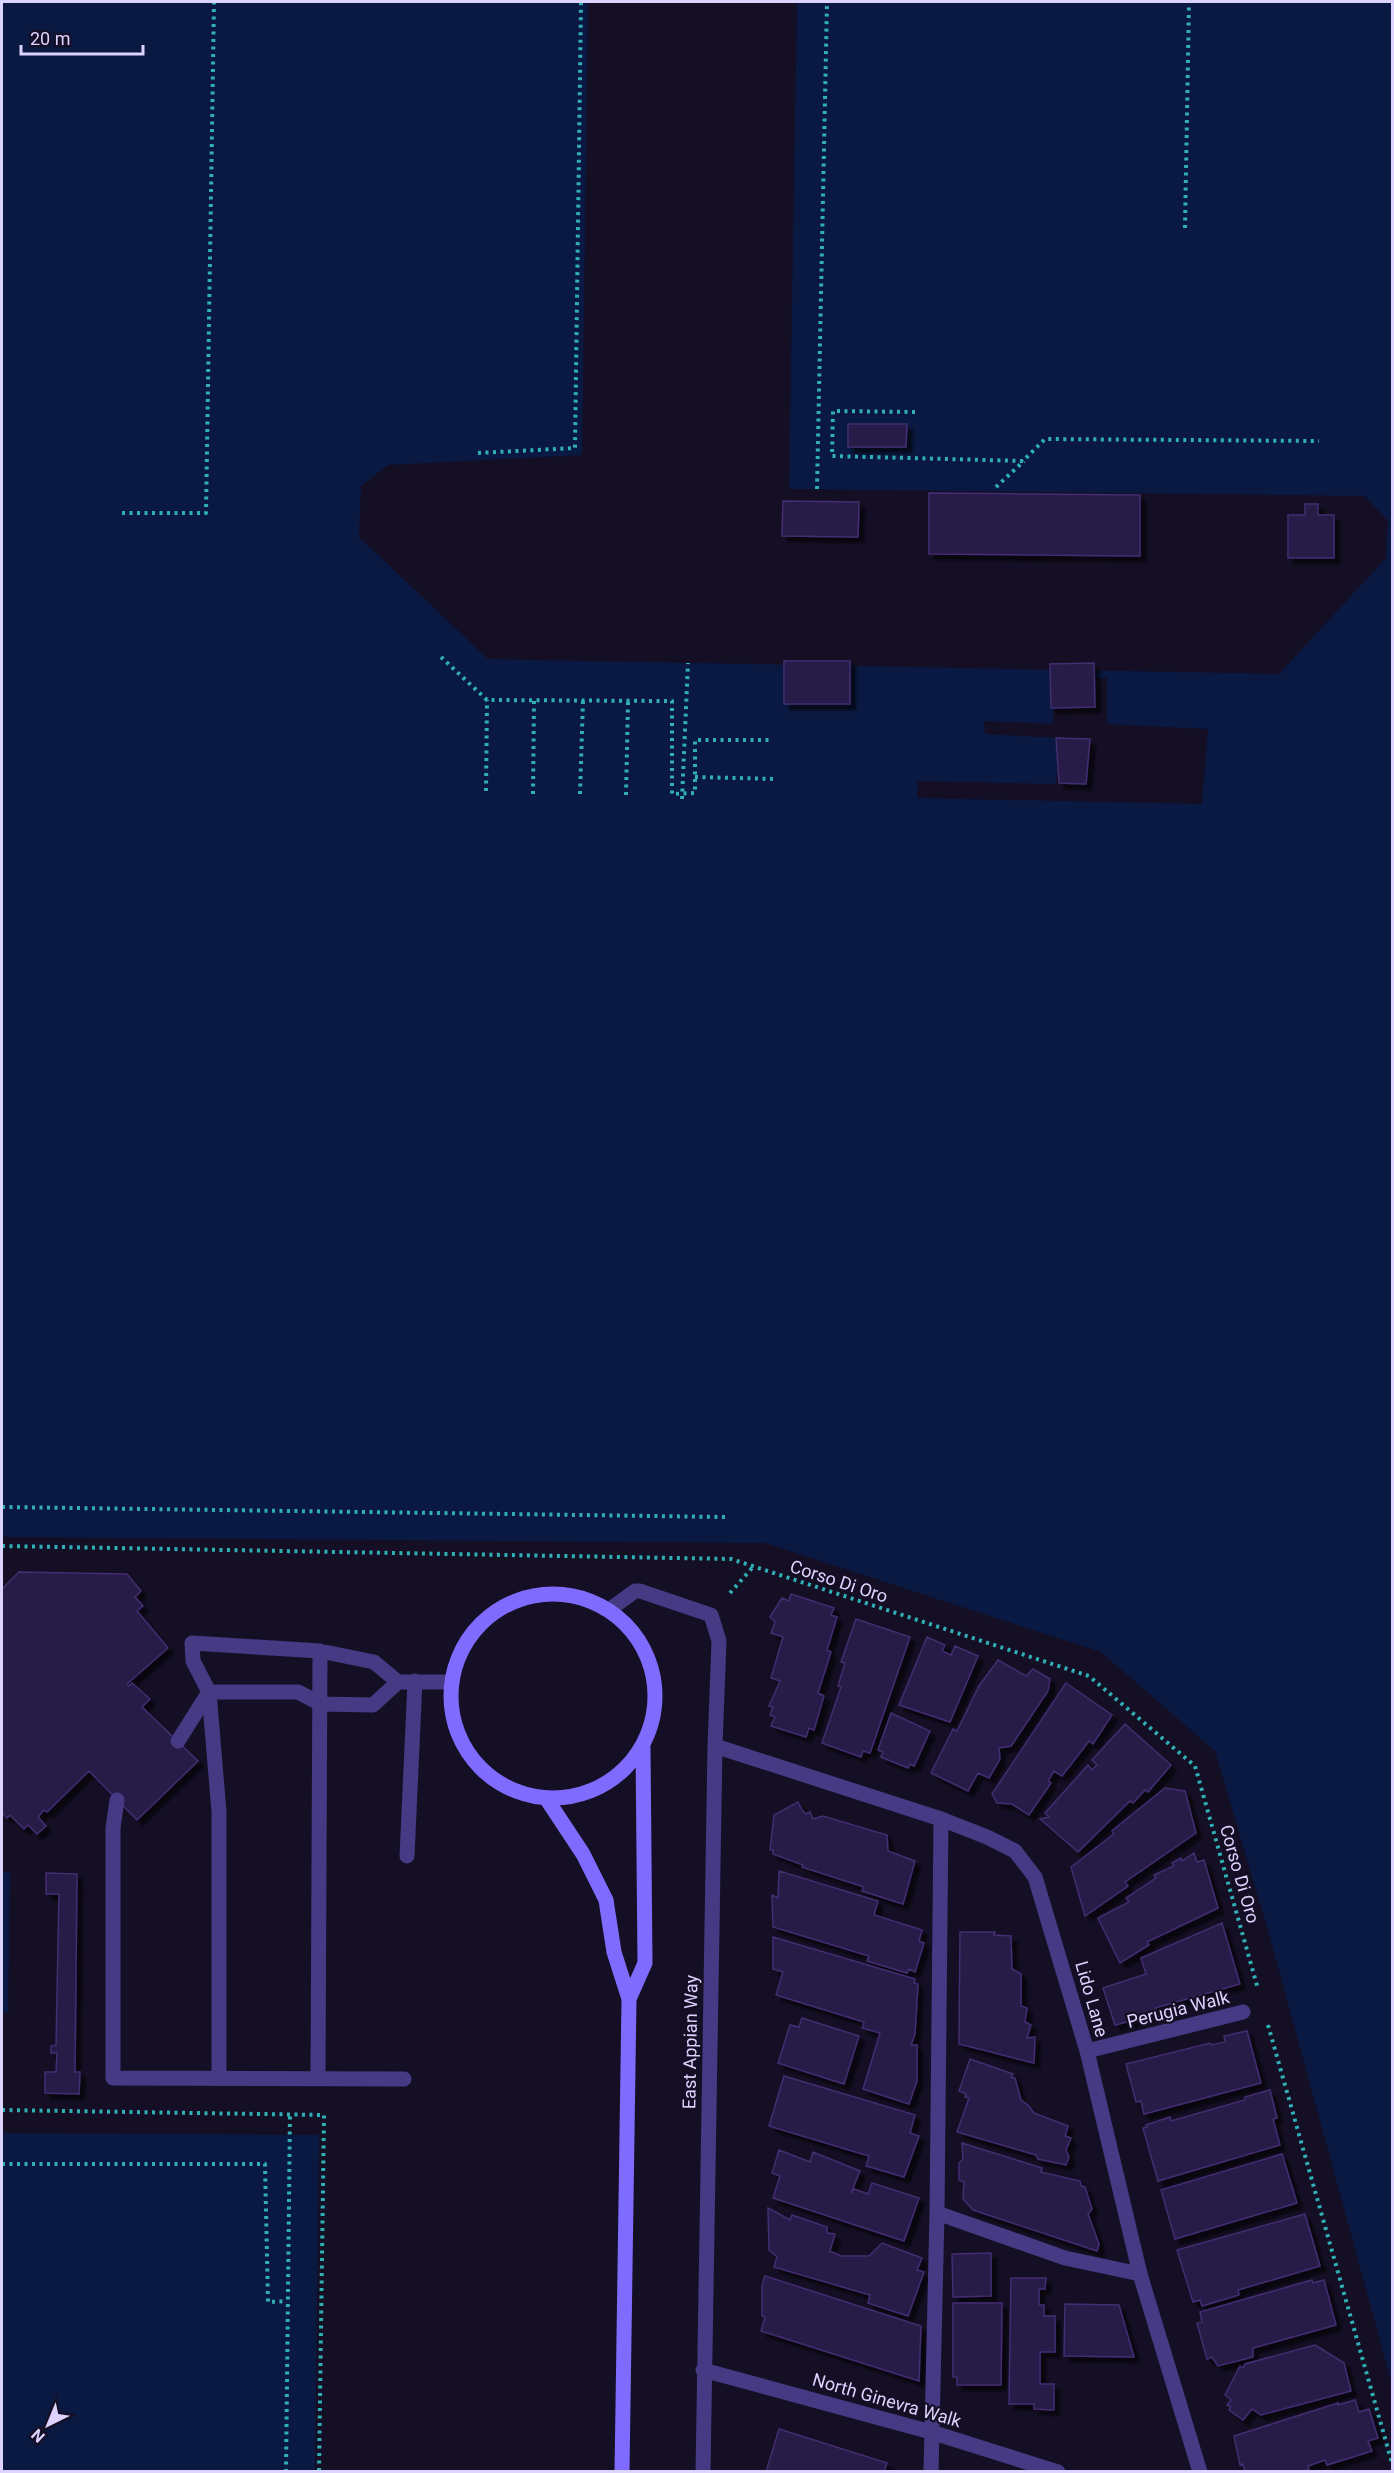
<svg xmlns="http://www.w3.org/2000/svg" width="1394" height="2473" font-family="Roboto,sans-serif">
<defs>
<filter id="shadow"><feDropShadow dx="5.5" dy="5.5" stdDeviation="1.5" flood-color="#0009"/></filter>
</defs>
<rect width="100%" height="100%" fill="#150f25"/>
<!-- water -->
<path fill="#0a1942" d="M2 2H588L582 455 388 465 361 486 359 537 488 659 1279 674 1386 558 1388 521 1365 496 789 489 797 2H1392V2384L1269 1934 1215 1751 1101 1652 765 1543 2 1537Z
M2 1872H10L8 2013 2 2012Z
M2 2133 319 2135 315 2471H2Z"/>
<!-- pier -->
<path fill="#150f25" d="M1054 677 1107 678V724L1208 729 1202 804 917 798 918 781 1056 784 1059 738 985 734 984 721 1053 724Z"/>
<!-- building -->
<path fill="#281b46" stroke="#422d71" stroke-width="1.5" filter="url(#shadow)" d="M848 424H907L906 447H848Z
M929 493 1140 495V556L929 554Z
M783 501 859 502 858 537 782 536Z
M1305 504H1318V515H1334V558H1288V515H1305Z
M784 661H850V704H784Z
M1094 663 1095 707 1051 708 1050 664Z
M1056 738 1090 739 1086 784 1059 783Z
M19 1572 127 1574 141 1591 135 1597 143 1606 137 1611 168 1648 127 1684 129 1686 132 1683 150 1699 142 1707 198 1761 137 1820 89 1771 47 1812 44 1810 38 1817 46 1826 37 1834 28 1825 24 1829 10 1815 7 1818 2 1812V1589Z
M791 1594 834 1608 831 1615 837 1617 827 1650 831 1652 818 1693 824 1696 814 1730 809 1728 806 1737 771 1726 775 1717 770 1715 773 1707 769 1706 780 1681 771 1678 783 1637 771 1633 775 1622 770 1617 782 1598 789 1601Z
M856 1619 910 1637 870 1753 863 1751 861 1757 822 1743 841 1687 838 1686 845 1663 841 1662Z
M927 1637 945 1645 942 1651 951 1655 955 1646 978 1656 950 1722 899 1705Z
M998 1660 1026 1676 1033 1669 1050 1679 1048 1691 1011 1746 999 1748 1000 1759 989 1778 978 1773 968 1791 931 1773 953 1729 957 1731 979 1686Z
M1066 1683 1112 1715 1093 1744 1089 1741 1062 1776 1054 1771 1048 1781 1051 1783 1029 1815 1012 1804 997 1803 992 1794Z
M891 1713 930 1731 914 1766 910 1764 908 1768 881 1757 883 1752 878 1750Z
M1125 1724 1171 1765 1148 1792 1145 1790 1133 1803 1130 1801 1078 1852 1040 1819 1049 1817 1045 1813 1088 1765 1092 1770 1097 1765 1092 1760Z
M1165 1788 1185 1791 1196 1833 1125 1882 1128 1886 1085 1916 1071 1867 1114 1834 1112 1831Z
M798 1802 802 1810 806 1814 810 1812 813 1819 823 1816 887 1835 888 1851 915 1861 903 1904 862 1891 864 1887 802 1867 803 1865 773 1854V1850H770L774 1815Z
M1194 1853 1197 1862 1204 1860 1218 1908 1147 1942 1149 1945 1120 1963 1098 1918 1129 1902 1126 1898 1156 1878 1154 1875 1174 1866 1172 1863 1181 1858 1182 1861Z
M779 1871 878 1901 874 1915 922 1930 919 1941 924 1943 915 1972 909 1969 907 1973 867 1961 869 1956 773 1927 772 1895 778 1898Z
M46 1873 77 1874 75 2072H80L79 2094 45 2093V2072H56L57 2053H51V2046L56 2045 59 1894H46Z
M1222 1923 1240 1984 1155 2008 1157 2014 1115 2025 1103 1988 1146 1974 1141 1958Z
M960 1932H995L994 1935 1011 1936 1012 1969 1021 1974V2006L1027 2008 1025 2022 1031 2025 1027 2038 1035 2037 1034 2063 959 2044Z
M773 1937 915 1979 914 1983 918 1984 915 2034 911 2045H917V2081L909 2104 863 2089 880 2033 862 2028 864 2022 776 1995 783 1972 773 1969Z
M802 2018 859 2036 844 2084 778 2063 790 2025 799 2027Z
M1247 2031 1261 2083 1144 2114 1141 2101 1136 2102 1126 2064 1210 2043 1211 2045 1225 2042 1224 2036Z
M970 2059 1013 2074 1011 2077 1015 2078 1021 2100 1028 2105 1034 2113 1068 2126 1065 2136 1071 2138 1066 2150 1069 2157 1066 2165 1038 2159 1036 2155 957 2132 969 2098 965 2097 966 2094 959 2091Z
M784 2076 915 2115 910 2133 919 2136 904 2177 866 2166 869 2156 769 2126Z
M1270 2090 1277 2118 1273 2119 1280 2145 1158 2181 1143 2128 1147 2127 1146 2125 1170 2117 1171 2121 1245 2100V2097Z
M962 2143 1042 2168 1041 2172 1080 2181 1081 2186 1085 2187 1092 2209 1088 2214 1099 2244 1097 2251 973 2210 963 2199 964 2182 959 2180V2163L963 2159Z
M779 2150 810 2162 813 2152 860 2171 851 2193 854 2189 868 2194 872 2183 919 2198 904 2241 773 2198 780 2176 772 2173Z
M1282 2154 1297 2203 1175 2239 1161 2190Z
M768 2208 790 2220 792 2215 827 2227V2233L835 2234 830 2251 841 2256H869L882 2243 922 2258 917 2270 924 2272 908 2316 868 2303 870 2295 774 2267 777 2257 769 2250Z
M1305 2214 1320 2266 1238 2290 1239 2295 1202 2306 1200 2300 1193 2302 1177 2250Z
M991 2253V2296L953 2297 952 2254Z
M765 2276 921 2326 919 2381 761 2331 765 2317 762 2316V2286Z
M1011 2278H1046L1045 2289H1039V2305H1044V2316H1055V2352H1040V2384H1054V2410L1034 2409V2404H1009Z
M1312 2280 1313 2283 1324 2280 1336 2325 1253 2348V2357L1218 2366 1212 2357 1207 2359 1197 2323 1202 2322 1200 2312Z
M953 2303H1002L1001 2385H957V2377H953Z
M1065 2304 1119 2305 1134 2357 1064 2356Z
M1315 2345 1344 2363 1351 2391 1261 2415 1252 2409 1243 2420 1229 2410 1231 2407 1227 2405 1231 2400 1225 2395 1240 2366 1243 2368 1245 2364Z
M1355 2400 1359 2412 1369 2409 1378 2438 1368 2441 1372 2451 1327 2465 1325 2460 1308 2466 1309 2469 1301 2472H1245L1243 2464 1240 2465 1234 2436 1338 2403V2405Z
M779 2429 887 2463 884 2472H766Z"/>
<g fill="none" stroke-linecap="round" stroke-linejoin="round">
<!-- path -->
<path stroke="#30afb6" stroke-width="4" stroke-dasharray="3 4.5" stroke-linecap="butt" d="M1185 228 1189 2
M915 412 833 411 832 456 1023 461 1045 439 1319 441
M478 453 575 448 581 2
M996 487 1024 461
M817 489 827 2
M122 513H206L214 2
M441 657 487 700 672 701V794L695 793V740H771
M695 777 776 779
M486 791 487 700
M533 794 534 700
M580 794 583 700
M626 795 628 701
M682 799 688 663
M2 1507 725 1517
M2 1546 731 1559 1089 1676 1195 1766 1258 1989
M730 1593 753 1567
M1268 2025 1392 2463
M2 2110 324 2115 319 2472
M2 2164H265L268 2302 287 2301
M286 2472 290 2112"/>
<!-- service -->
<path stroke="#453a83" stroke-width="15" d="M209 1692H298L321 1704 373 1705 398 1682H452
M178 1741 209 1692
M117 1800 113 1828V2078L404 2079
M407 1856 415 1681
M219 2077V1812L209 1692 193 1661 192 1643 320 1651 374 1662 398 1682
M318 2077 320 1651
M937 2213 1065 2258 1140 2274
M931 2472 937 2213 941 1819"/>
<!-- minor -->
<path stroke="#453a83" stroke-width="15" d="M609 1610 635 1591H640L711 1615 719 1641 715 1746 703 2472
M715 1746 941 1819 987 1837 1015 1851 1035 1877 1087 2051 1140 2274 1200 2472
M1087 2051 1243 2012
M703 2370 931 2432 1058 2472"/>
<!-- secondary -->
<path stroke="#7f6bfd" stroke-width="15" d="M451 1696a102 102 0 1 1 204 0a102 102 0 1 1-204 0Z
M546 1798 583 1854 606 1900 614 1952 629 1999 622 2472
M629 1999 645 1963 643 1747"/>
</g>
<g text-anchor="middle" dominant-baseline="central" stroke-width="4.5" stroke-linejoin="round" paint-order="stroke">
<!-- street labels -->
<g font-size="18" fill="#ddd3ff" stroke="#150f25">
<text transform="translate(839 1581) rotate(18)">Corso Di Oro</text>
<text transform="translate(1240 1874) rotate(74)">Corso Di Oro</text>
<text transform="translate(1092 1999) rotate(74)">Lido Lane</text>
<text transform="translate(1178 2009) rotate(-14)">Perugia Walk</text>
<text transform="translate(690 2042) rotate(-89)">East Appian Way</text>
<text transform="translate(887 2400) rotate(16)">North Ginevra Walk</text>
</g>
</g>
<!-- border -->
<rect width="1394" height="2473" fill="none" stroke="#ddd3ff" stroke-width="6"/>
<!-- north arrow -->
<g transform="translate(48 2425) rotate(223)" stroke="#150f25" stroke-width="4.5" paint-order="stroke">
<path d="M0-4.5L10 22L0 15L-10 22Z" fill="#ddd3ff"/>
<text y="-9" font-size="16" font-weight="bold" text-anchor="middle" fill="#ddd3ff">N</text>
</g>
<!-- scale -->
<path d="M21 45v9h122v-9" fill="none" stroke="#ddd3ff" stroke-width="3"/>
<text x="30" y="45" font-size="18" fill="#ddd3ff" stroke="#150f25" stroke-width="4.5" paint-order="stroke">20 m</text>
</svg>
